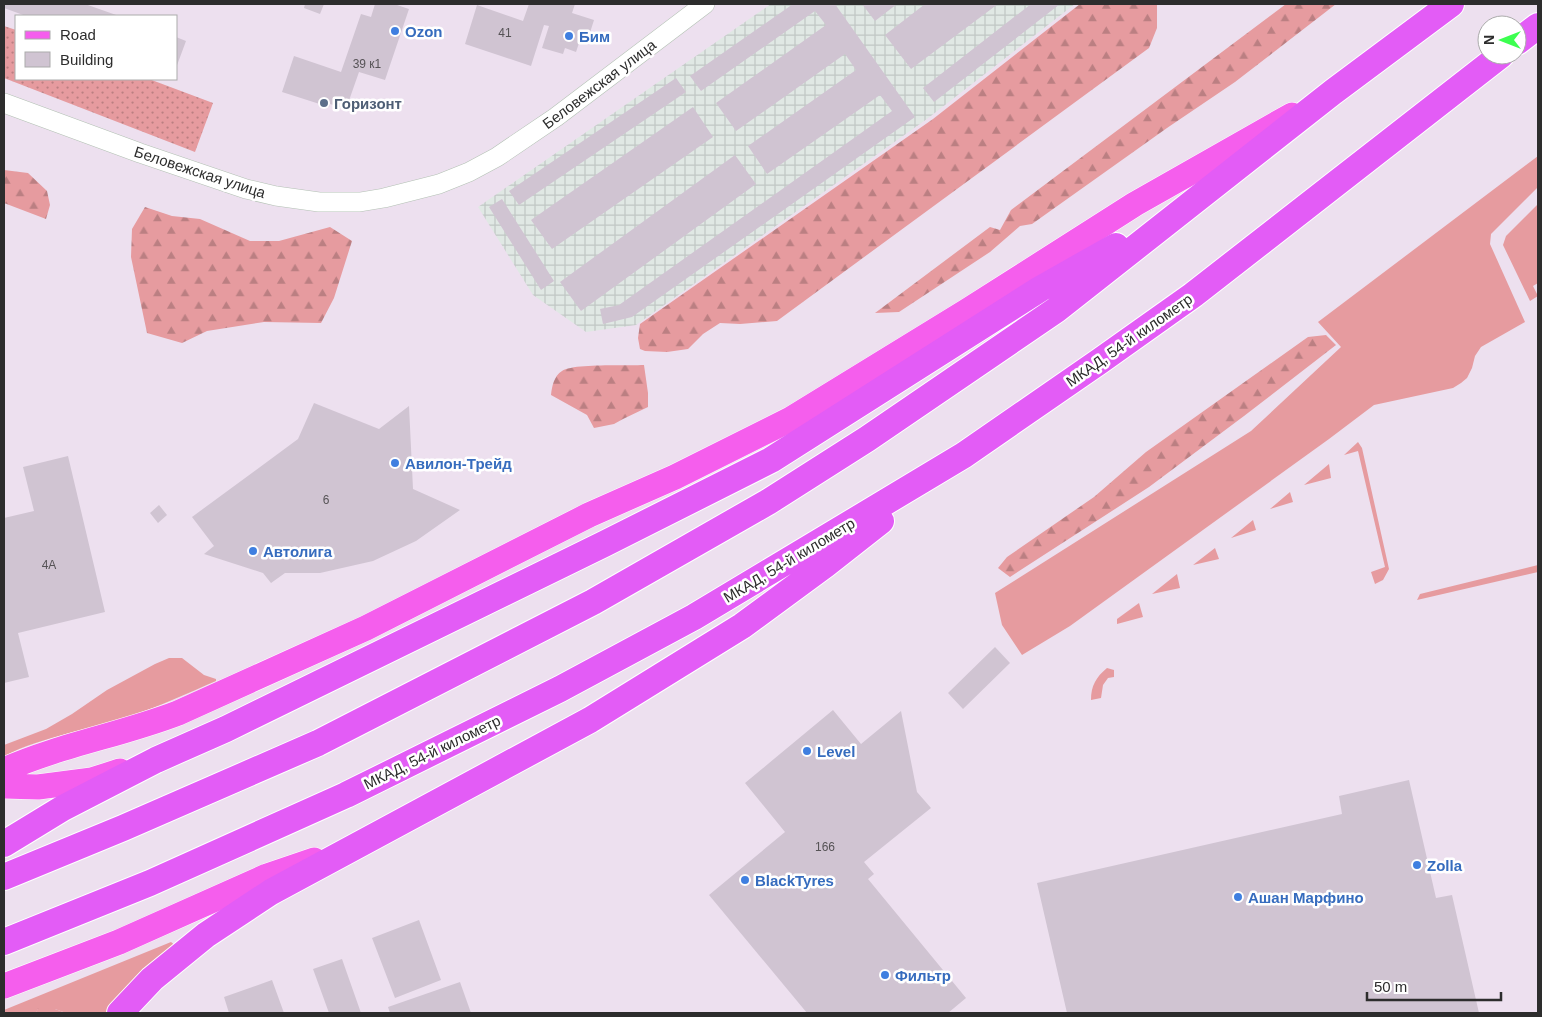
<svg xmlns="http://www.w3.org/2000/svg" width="1542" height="1017" font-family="Helvetica,sans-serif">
<defs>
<pattern id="industrial-grid" width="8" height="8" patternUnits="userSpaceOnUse" patternTransform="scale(1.25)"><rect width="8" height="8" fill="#e0e8e4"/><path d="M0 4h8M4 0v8" fill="none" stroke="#c0c7c4"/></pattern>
<pattern id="forest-firs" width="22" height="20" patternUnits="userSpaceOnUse" patternTransform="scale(1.25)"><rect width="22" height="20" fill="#e69b9f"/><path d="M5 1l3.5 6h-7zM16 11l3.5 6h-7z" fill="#bb7f82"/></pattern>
<pattern id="garden-dots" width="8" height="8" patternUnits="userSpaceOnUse" patternTransform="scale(1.25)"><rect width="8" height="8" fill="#e69b9f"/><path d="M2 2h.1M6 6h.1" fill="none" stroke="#bb7f82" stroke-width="1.8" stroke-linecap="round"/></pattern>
</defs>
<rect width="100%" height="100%" fill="#ede0ef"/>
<!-- industrial -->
<path fill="url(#industrial-grid)" d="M771 4H1075L927 119 636 325 586 332 533 295 478 207Z"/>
<!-- grass -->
<path fill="#e69b9f" d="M1538 156V187L1491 234 1490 244 1525 322 1481 347 1475 356 1472 368 1467 378 1461 383 1453 388 1374 405 1329 439 1070 626 1022 655 1002 625 995 593 1251 431 1341 347 1318 322Z
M1538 204V283L1533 286 1538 296 1530 301 1503 245 1506 236Z
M1358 442 1362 448 1389 569 1383 580 1375 584 1371 572 1385 567 1358 451 1344 455Z
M1329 464 1331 478 1304 485Z
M1290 492 1293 502 1270 509Z
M1253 520 1256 530 1231 538Z
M1215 548 1219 559 1193 565Z
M1538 565V572L1417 600 1420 594Z
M1177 574 1180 588 1152 594Z
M1139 603 1143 617 1117 624V619Z
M169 658H182L204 675 216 679V681C188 693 160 706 131 716 89 730 44 736 4 756V745L46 729 72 714 107 690 155 664Z
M1107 668 1114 670V677L1108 678 1103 685 1101 698 1091 700C1091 686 1096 677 1107 668Z
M171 942 177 947 126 991 107 1013H66L55 1009H38L36 1013H4V1010Z"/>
<!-- forest -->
<path fill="url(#forest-firs)" d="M1080 4H1157V28L1149 48 777 321 740 324 720 323 703 334 688 349 667 352 645 351 640 349 638 338 640 324 933 119Z
M1286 4H1336L1235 82 1167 128 1032 224 1020 226 990 252 899 312 875 313 990 227 1000 230 1011 210Z
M4 170 28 173 47 191 50 205 46 219 4 203Z
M145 207 172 216 200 219 250 241H279L330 227 352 241 334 298 321 323 264 322 207 331 182 343 147 333 131 257 132 229Z
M1326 335 1336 345 1244 416 1149 487 1010 577 998 568 1007 557 1094 497 1146 452 1308 337Z
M644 365 648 393V407L623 419 614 424 594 428 587 415 551 395C552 386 554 376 562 371 573 363 627 366 644 365Z
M38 1008 55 1009 66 1013H36Z"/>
<!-- garden -->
<path fill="url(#garden-dots)" d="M4 26 16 30V79H149L213 103 195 152 4 78Z"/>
<!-- building -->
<path fill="#d0c4d2" d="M4 4H85L119 16H26L4 8Z
M305 4H324L320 14 304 8Z
M375 4H394L409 9 385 80 359 72 346 109 330 104 329 107 282 92 294 56 341 72 361 14 371 17Z
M529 4H575L572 13 594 20 587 42 580 40 576 52 565 48 563 54 542 48 549 26 544 25 531 66 465 44 477 5 523 21Z
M793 4H835L915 117 632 317 603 324 600 309 619 305 892 111 880 95 767 174 748 146 856 70 845 54 736 131 716 103 826 25 815 11 701 91 690 76Z
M862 4H897L875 21Z
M925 4H998L911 69 885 35Z
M1031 4H1060L934 102 923 88Z
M176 37 186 41 176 68Z
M676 78 686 92 519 205 509 191Z
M693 107 713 137 552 249 531 220Z
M735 155 756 184 581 311 560 282Z
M502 199 554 281 541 290 489 207Z
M314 403 379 429 409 406 413 489 460 510 416 541 373 561 320 573H285L271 583 263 573 204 554 214 546 192 517 298 439Z
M68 456 105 612 18 633 29 677 4 683V518L34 511 23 467Z
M159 505 167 515 158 523 150 513Z
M995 647 1010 663 963 709 948 693Z
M833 710 861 744 901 711 917 792 931 808 864 862 874 874 868 879 966 998 948 1013H807L709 895 785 832 745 783Z
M1409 780 1436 898 1452 895 1479 1013H1067L1037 883 1342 814 1339 796Z
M419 920 441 980 395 998 372 938Z
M342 959 361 1013H329L313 969Z
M272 980 284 1013H229L224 997Z
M460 982 471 1013H390L388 1007Z"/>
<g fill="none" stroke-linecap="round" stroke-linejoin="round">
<defs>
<path id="tertiary" d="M4 103 140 153 246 189 276 196 319 202H360L384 198 439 184 469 172 497 157 556 117 705 4"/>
<path id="primary" d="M4 770C60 745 121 735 178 713L366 628 589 515 675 477 791 419 967 311 1135 204 1292 115
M4 786 38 787 92 780 120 771
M4 986 119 942 267 876 314 860"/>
<path id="trunk" d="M1517 42 1538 26
M4 844 63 808 156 760 226 729 604 544 771 460 1040 289 1116 246
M4 877 123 828 318 743 593 602 768 502 867 439 1056 310 1333 92 1451 4
M4 942 150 883 346 795 560 689 694 617 964 455 1100 361 1193 295 1501 55
M120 1013 152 979 206 935 271 892 590 720 742 626 825 565 881 521"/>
</defs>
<!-- tertiary casing -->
<use href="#tertiary" stroke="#b3c1b4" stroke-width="20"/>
<!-- primary casing -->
<use href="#primary" stroke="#fff" stroke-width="26"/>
<!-- trunk casing -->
<use href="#trunk" stroke="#fff" stroke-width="28"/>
<!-- tertiary -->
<use href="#tertiary" stroke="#fff" stroke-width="19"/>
<!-- primary -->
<use href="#primary" stroke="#f55eed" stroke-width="25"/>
<!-- trunk -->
<use href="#trunk" stroke="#e35cf6" stroke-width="26"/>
</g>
<!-- markers -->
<g fill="#3f7fe0" stroke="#fff" stroke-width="2">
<circle cx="395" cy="31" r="5"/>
<circle cx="569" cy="36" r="5"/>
<circle cx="395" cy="463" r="5"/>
<circle cx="253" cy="551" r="5"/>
<circle cx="807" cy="751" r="5"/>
<circle cx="1417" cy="865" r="5"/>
<circle cx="745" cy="880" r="5"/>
<circle cx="1238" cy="897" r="5"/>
<circle cx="885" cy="975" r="5"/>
</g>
<circle fill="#5c6f8a" stroke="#fff" stroke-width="2" cx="324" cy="103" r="5"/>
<g text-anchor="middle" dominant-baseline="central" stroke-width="5" stroke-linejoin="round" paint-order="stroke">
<!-- number labels -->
<g font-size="12" fill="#565356">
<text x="505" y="33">41</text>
<text x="367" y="64">39 к1</text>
<text x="326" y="500">6</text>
<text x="49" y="565">4А</text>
<text x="825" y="847">166</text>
</g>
<!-- shop labels -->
<g font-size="15" font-weight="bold" fill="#366cbe" stroke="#fff" text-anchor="start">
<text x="405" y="31">Ozon</text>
<text x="579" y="36">Бим</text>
<text x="405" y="463">Авилон-Трейд</text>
<text x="263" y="551">Автолига</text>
<text x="817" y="751">Level</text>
<text x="1427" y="865">Zolla</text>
<text x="755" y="880">BlackTyres</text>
<text x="1248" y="897">Ашан Марфино</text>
<text x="895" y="975">Фильтр</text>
</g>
<!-- street labels -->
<g font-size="15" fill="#2d2d2d" stroke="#fff">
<text transform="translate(599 84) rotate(-37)">Беловежская улица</text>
<text transform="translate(200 172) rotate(18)">Беловежская улица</text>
<text transform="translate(1129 340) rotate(-35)">МКАД, 54-й километр</text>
<text transform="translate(789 560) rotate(-31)">МКАД, 54-й километр</text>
<text transform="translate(432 752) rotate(-26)">МКАД, 54-й километр</text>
</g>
<!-- service labels -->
<g font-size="15" font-weight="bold" fill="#4e5e75" stroke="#fff" text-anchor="start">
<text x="334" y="103">Горизонт</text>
</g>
</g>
<!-- border -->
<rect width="1542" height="1017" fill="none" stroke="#2d2d2d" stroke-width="10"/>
<!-- legend -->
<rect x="15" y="15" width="162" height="65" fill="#ffffff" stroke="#ababab"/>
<rect x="25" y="31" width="25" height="8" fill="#f55eed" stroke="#ababab"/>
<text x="60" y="40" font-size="15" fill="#2d2d2d">Road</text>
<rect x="25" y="52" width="25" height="15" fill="#d0c4d2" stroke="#ababab"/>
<text x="60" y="65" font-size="15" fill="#2d2d2d">Building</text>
<!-- north arrow -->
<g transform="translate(1502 40) rotate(270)"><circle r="24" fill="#ffffff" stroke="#ababab"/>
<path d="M0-4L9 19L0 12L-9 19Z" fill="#3cff50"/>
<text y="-8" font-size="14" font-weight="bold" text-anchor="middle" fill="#2d2d2d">N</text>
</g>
<!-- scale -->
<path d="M1367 992v8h134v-8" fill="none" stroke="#2d2d2d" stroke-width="2.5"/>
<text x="1374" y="992" font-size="15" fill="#2d2d2d" stroke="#ffffff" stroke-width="4" paint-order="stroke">50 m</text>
</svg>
